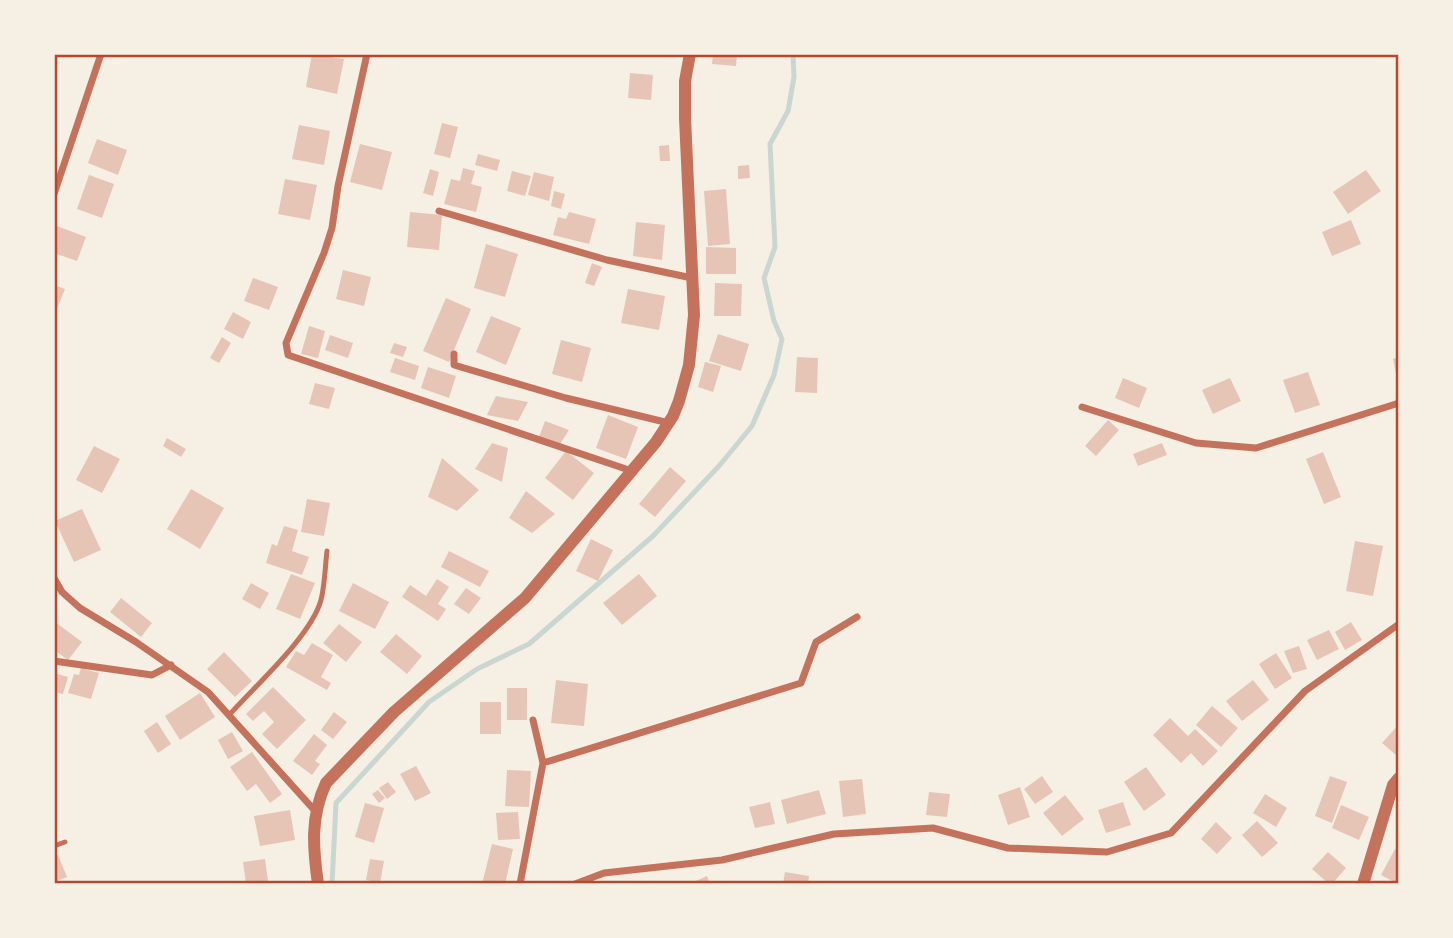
<svg xmlns="http://www.w3.org/2000/svg" width="1453" height="938" font-family="Figtree,sans-serif">
<rect width="100%" height="100%" fill="#f6efe4"/>
<g fill="none" stroke-linecap="round" stroke-linejoin="round">
<!-- stream -->
<path stroke="#c9d6d2" stroke-width="5" d="M332 884 336 803 429 702 477 669 529 644 653 536 719 466 752 426 774 375 782 339 774 321 764 278 775 247 770 144 788 111 794 77 793 54"/>
</g>
<!-- building -->
<path fill="#e6c5b7" d="M312 54 344 59 337 94 306 87Z
M713 54H737L736 66 712 64Z
M630 73 653 75 651 100 628 98Z
M442 123 458 127 450 158 434 154Z
M299 125 330 131 324 165 292 159Z
M97 139 127 150 118 175 88 163Z
M360 144 392 152 382 190 350 182Z
M669 145 670 161H660L659 146Z
M478 154 500 160 497 171 475 165Z
M749 165 750 178 738 179V166Z
M463 168 475 171 471 184 482 187 476 212 444 204 451 179 460 181Z
M430 169 439 172 433 196 423 193Z
M1366 170 1381 191 1348 214 1333 192Z
M512 171 531 176 525 196 507 191Z
M534 172 554 177 549 201 528 195Z
M89 175 114 184 102 218 77 209Z
M285 179 317 185 310 220 278 214Z
M726 189 730 244 708 246 704 191Z
M554 191 565 194 561 209 551 206Z
M410 212 442 215 439 250 407 247Z
M569 212 596 219 589 244 553 235 558 217 566 219Z
M1351 220 1361 244 1332 256 1322 232Z
M636 222 665 225 662 260 633 256Z
M57 226 86 237 77 261 54 253V233Z
M486 244 518 254 505 297 474 288Z
M706 247 736 248V274H706Z
M592 263 602 267 594 286 585 283Z
M343 270 371 277 364 306 336 299Z
M253 278 278 287 269 310 244 301Z
M715 283 742 284 741 316H714Z
M54 285 65 289 54 316Z
M628 289 665 296 659 330 621 323Z
M446 298 471 309 449 362 423 351Z
M233 312 251 322 243 339 224 329Z
M491 316 521 328 506 365 476 352Z
M309 326 325 331 318 358 301 354Z
M718 334 749 344 741 371 709 361Z
M330 335 353 343 348 358 325 350Z
M222 337 231 343 219 363 210 358Z
M561 340 591 348 582 382 552 374Z
M394 343 407 347 403 357 390 353Z
M797 357 818 358 817 393 795 392Z
M1399 357V384H1398L1393 359Z
M395 358 419 366 415 380 390 372Z
M705 362 721 366 713 392 698 387Z
M428 367 456 376 449 398 421 388Z
M1308 372 1320 405 1295 413 1283 380Z
M1123 378 1147 388 1139 408 1115 398Z
M1230 378 1241 401 1213 414 1202 390Z
M315 383 335 388 329 409 309 404Z
M496 396 528 402 518 421 487 415Z
M608 415 638 427 626 459 596 448Z
M1108 420 1119 430 1096 456 1085 446Z
M545 421 569 430 560 444 539 437Z
M167 438 186 449 181 457 163 446Z
M492 443 508 448 502 482 475 469Z
M1162 443 1167 455 1138 466 1133 454Z
M94 446 120 459 102 493 76 480Z
M566 451 594 473 573 500 545 478Z
M1323 452 1341 497 1324 504 1306 459Z
M442 458 479 490 457 511 428 497Z
M670 467 686 481 655 517 639 504Z
M191 489 224 508 200 549 167 529Z
M526 491 555 514 532 533 509 518Z
M307 499 330 503 324 536 301 532Z
M82 509 101 550 74 562 55 521Z
M284 526 298 530 292 551 309 557 302 575 266 563 272 544 277 546Z
M591 539 613 550 598 581 576 571Z
M1355 541 1383 546 1373 596 1346 591Z
M449 551 489 571 480 587 441 567Z
M291 574 315 583 300 619 276 609Z
M639 574 657 596 622 625 603 603Z
M437 579 449 587 438 604 446 609 438 621 402 597 410 585 426 596Z
M251 583 269 593 260 609 242 599Z
M353 583 389 602 375 629 339 611Z
M466 588 481 598 469 614 454 604Z
M121 598 152 623 141 637 110 612Z
M54 621 82 642 68 660 54 650Z
M1351 622 1362 640 1345 650 1335 632Z
M339 624 362 642 346 662 323 643Z
M1329 630 1339 649 1317 660 1307 640Z
M396 634 422 656 407 674 380 652Z
M312 643 333 655 321 677 331 683 327 690 286 667 296 651 304 655Z
M1299 646 1307 669 1293 673 1284 651Z
M224 652 252 681 235 697 207 669Z
M1276 653 1292 678 1275 689 1259 664Z
M81 668 99 673 91 699 68 693 74 674 79 675Z
M54 673 68 677 63 694 54 692Z
M556 680 588 684 584 726 551 723Z
M1253 680 1269 700 1242 721 1226 701Z
M273 687 306 720 277 749 262 734 274 722 264 711 253 721 246 714Z
M507 688H527V720H507Z
M200 693 215 717 180 740 165 716Z
M480 702H501V734H480Z
M1212 706 1238 728 1221 747 1196 725Z
M334 712 347 722 333 739 321 730Z
M1170 718 1188 736 1195 729 1218 751 1203 766 1191 753 1181 763 1153 735Z
M157 722 171 744 158 753 144 731Z
M1399 724V752L1396 755 1382 743Z
M232 732 243 751 228 759 218 740Z
M314 734 327 745 315 761 320 764 312 775 293 761Z
M252 752 282 794 270 803 256 784 247 791 230 767Z
M416 766 431 793 415 801 400 774Z
M1146 767 1166 795 1144 811 1124 782Z
M507 770 531 771 529 807 505 806Z
M1042 776 1053 792 1035 804 1024 789Z
M1330 776 1347 782 1332 823 1315 816Z
M862 779 866 814 843 817 839 781Z
M388 782 396 792 387 799 379 788Z
M1020 787 1030 817 1008 825 998 795Z
M378 790 385 798 379 803 372 794Z
M819 790 826 814 787 824 781 800Z
M929 792 950 794 947 817 926 815Z
M1265 794 1287 808 1276 827 1253 813Z
M1065 795 1084 819 1062 836 1043 813Z
M770 802 775 824 755 828 749 807Z
M1123 802 1131 825 1106 833 1098 810Z
M365 803 384 808 374 843 355 837Z
M1341 805 1369 817 1359 840 1332 828Z
M290 810 295 840 260 846 254 816Z
M518 812 520 839 498 840 496 813Z
M1257 821 1278 843 1262 857 1242 835Z
M1216 822 1232 838 1217 854 1201 839Z
M492 844 513 849 505 884H482Z
M1395 849 1399 851 1398 884 1381 875Z
M1328 852 1346 868 1332 884H1329L1312 869Z
M58 855 67 877 54 882V856Z
M265 859 268 881 246 883 243 862Z
M370 859 384 861 380 883 366 880Z
M785 872 809 876 808 884H783Z
M707 876 710 884H689Z"/>
<g fill="none" stroke-linecap="round" stroke-linejoin="round">
<!-- service -->
<path stroke="#c5725c" stroke-width="5" d="M230 714C256 685 311 636 321 600 325 584 325 567 327 551
M54 846 65 842"/>
<!-- minor -->
<path stroke="#c5725c" stroke-width="7" d="M367 54 338 186 332 228 324 253 286 343 288 355 632 471
M54 194 101 54
M439 211 607 260 692 278
M454 354V365L566 398 669 423
M1082 407 1196 443 1256 448 1399 403
M54 578 62 592 80 608 136 642 208 692 316 812
M54 661 152 675 171 665
M543 763 801 683 816 642 857 617
M520 884 543 763 533 720
M575 884 604 873 722 860 834 834 933 828 1008 848 1107 852 1171 833 1305 691 1399 624"/>
<!-- tertiary -->
<path stroke="#c5725c" stroke-width="12" d="M318 884C313 848 310 817 326 783L394 712 525 598 656 442 673 416 679 401 689 365 694 315 685 118V81L690 54
M1363 884 1393 785 1399 778"/>
</g>
<!-- border -->
<rect width="1453" height="938" fill="none" stroke="#f6efe4" stroke-width="112"/>
<rect x="56" y="56" width="1341" height="826" fill="none" stroke="#b5482f" stroke-width="2.5"/>
</svg>
